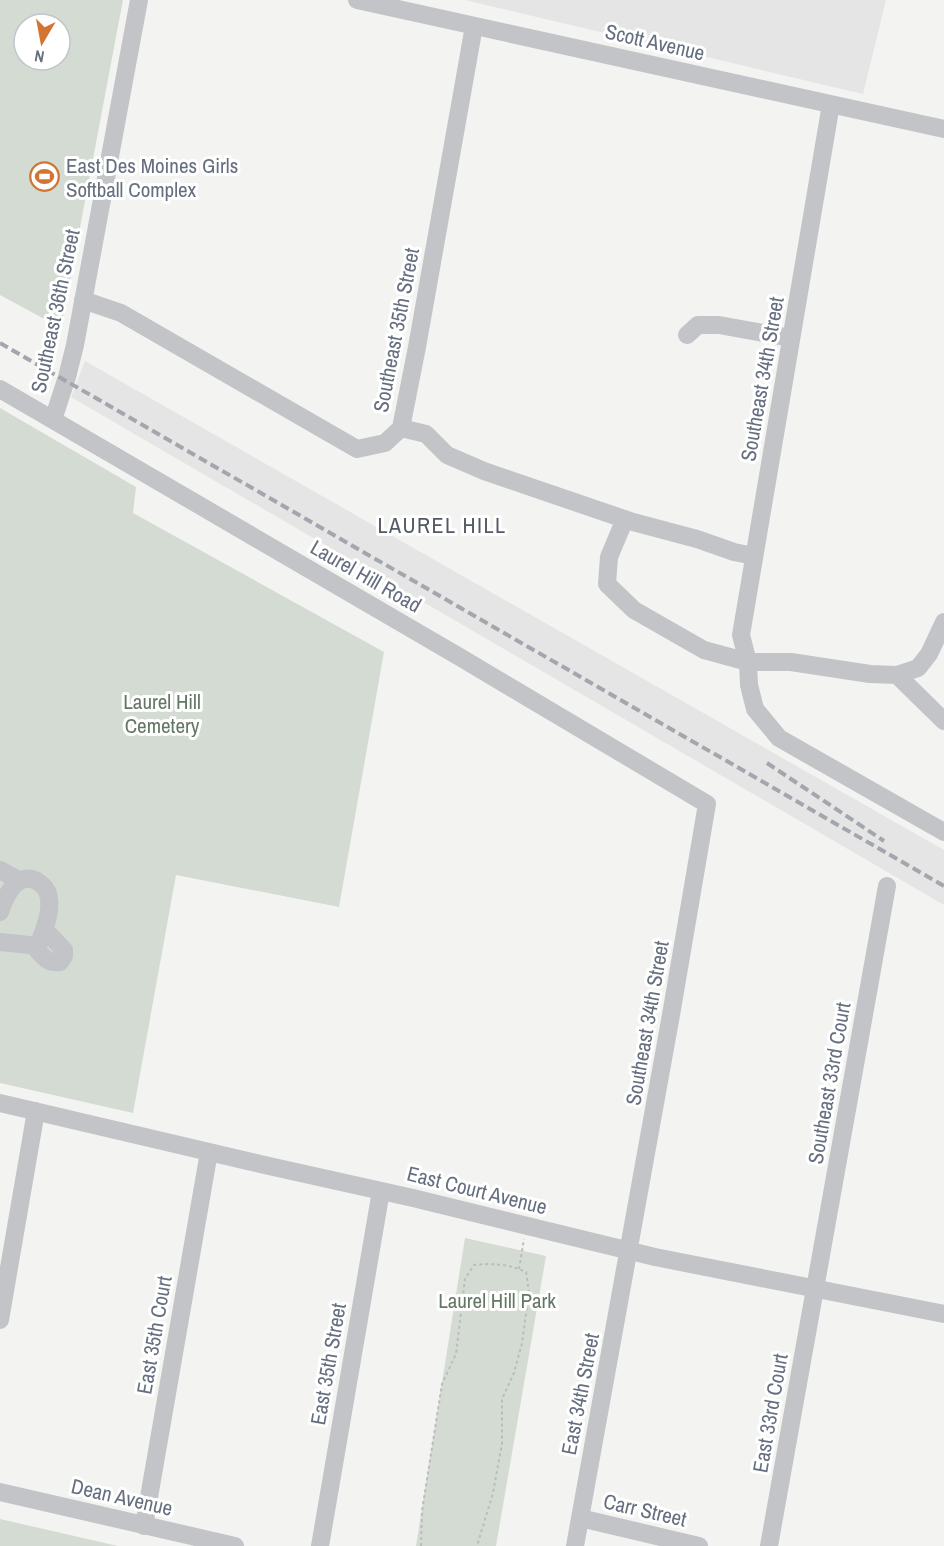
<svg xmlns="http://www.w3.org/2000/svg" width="944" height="1546" font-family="'Archivo Narrow',sans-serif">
<rect width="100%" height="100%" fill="#f3f4f1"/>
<!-- built -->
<path fill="#e4e5e4" d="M465 0H886L863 94Z
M85 361 944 850V905L71 397Z"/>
<!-- green -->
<path fill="#d4dbd2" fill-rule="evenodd" d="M0 0H123L61 328 0 295ZM24 24H60V60H24Z
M0 408 136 487 133 513 384 652 339 907 176 875 133 1113 0 1083Z
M465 1238 546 1256 496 1546H416Z
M0 1519 118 1546H0Z"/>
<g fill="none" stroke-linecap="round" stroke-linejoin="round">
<!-- path -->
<path stroke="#bbbcbf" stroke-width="2" stroke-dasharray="3 3" stroke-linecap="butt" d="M519 1269 524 1239
M421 1546 422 1511 442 1384 456 1354 465 1279 474 1265C493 1263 509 1264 526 1272L529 1292 522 1343 514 1373 502 1399V1444L493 1493 477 1546"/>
<!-- minor -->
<path stroke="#c2c4c8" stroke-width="18" d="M357 0 944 129
M831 104 741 635 748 662 749 685 755 709 779 738 944 832
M83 300 121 313 357 449 385 443 401 428 417 347 474 26
M687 335 698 325H719L791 338
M0 389 458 656 707 804 671 1015 575 1546
M53 420 67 377 75 345 139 0
M401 428 426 434 447 455 484 471 633 522 697 539 734 552 754 556
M625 519 609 557 607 584 634 610 704 650 748 662H791L870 674 897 675 918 668 929 654 944 622
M897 675 944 721
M0 870 20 881
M0 912C5 897 17 870 37 881 40 883 45 887 47 891 54 908 44 930 38 946L0 942
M34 946C42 955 47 964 60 962L64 956V950L44 929
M0 1103 269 1166 413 1198 655 1257 944 1314
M0 1320 36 1111
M0 1492 235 1546
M580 1518 699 1546
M144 1526 209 1152
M320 1546 381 1191
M769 1546 887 886"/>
<!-- rail -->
<path stroke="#a3a6ac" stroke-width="4" stroke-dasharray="9 4.5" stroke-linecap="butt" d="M0 343 944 886
M767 763 884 841"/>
</g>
<!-- icons -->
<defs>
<symbol id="stadium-ring" viewBox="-11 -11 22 22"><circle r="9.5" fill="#fff" stroke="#d37432" stroke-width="1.5"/><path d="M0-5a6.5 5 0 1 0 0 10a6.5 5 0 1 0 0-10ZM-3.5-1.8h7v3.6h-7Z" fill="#d37432"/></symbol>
</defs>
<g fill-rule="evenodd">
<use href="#stadium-ring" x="28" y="160" width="33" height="33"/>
</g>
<g text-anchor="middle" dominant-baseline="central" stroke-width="6" stroke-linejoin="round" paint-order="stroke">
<!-- street labels -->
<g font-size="21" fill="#666f7f" stroke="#fff">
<text transform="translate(655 42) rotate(13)">Scott Avenue</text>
<text transform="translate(55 311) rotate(-78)">Southeast 36th Street</text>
<text transform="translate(396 330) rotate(-79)">Southeast 35th Street</text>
<text transform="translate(762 379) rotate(-80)">Southeast 34th Street</text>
<text transform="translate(366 576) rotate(30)">Laurel Hill Road</text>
<text transform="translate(647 1023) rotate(-80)">Southeast 34th Street</text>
<text transform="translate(829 1083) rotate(-80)">Southeast 33rd Court</text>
<text transform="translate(477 1190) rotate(14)">East Court Avenue</text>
<text transform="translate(154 1335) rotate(-80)">East 35th Court</text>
<text transform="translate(328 1364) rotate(-80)">East 35th Street</text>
<text transform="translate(580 1394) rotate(-79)">East 34th Street</text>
<text transform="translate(770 1413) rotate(-80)">East 33rd Court</text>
<text transform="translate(122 1497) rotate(13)">Dean Avenue</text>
<text transform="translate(645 1510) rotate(13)">Carr Street</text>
</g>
<!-- poi labels -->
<g font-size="21" fill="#666f7f" stroke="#fff" text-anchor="start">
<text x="66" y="165">East Des Moines Girls<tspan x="66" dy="24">Softball Complex</tspan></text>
</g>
<!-- park labels -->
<g font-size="21" fill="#647764" stroke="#fff">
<text x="162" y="701">Laurel Hill<tspan x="162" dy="24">Cemetery</tspan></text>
<text x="497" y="1300">Laurel Hill Park</text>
</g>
<!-- neighbourhood labels -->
<g font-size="22" letter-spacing="1.5" fill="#535a65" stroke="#fff">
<text x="442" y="525">LAUREL HILL</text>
</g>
</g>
<!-- north arrow -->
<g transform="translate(42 42) rotate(190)"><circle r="28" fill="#ffffff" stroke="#c2c5cc" stroke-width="1.5"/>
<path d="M0-4.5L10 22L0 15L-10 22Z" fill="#d37432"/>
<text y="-9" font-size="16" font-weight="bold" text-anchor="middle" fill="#666f7f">N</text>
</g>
</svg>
